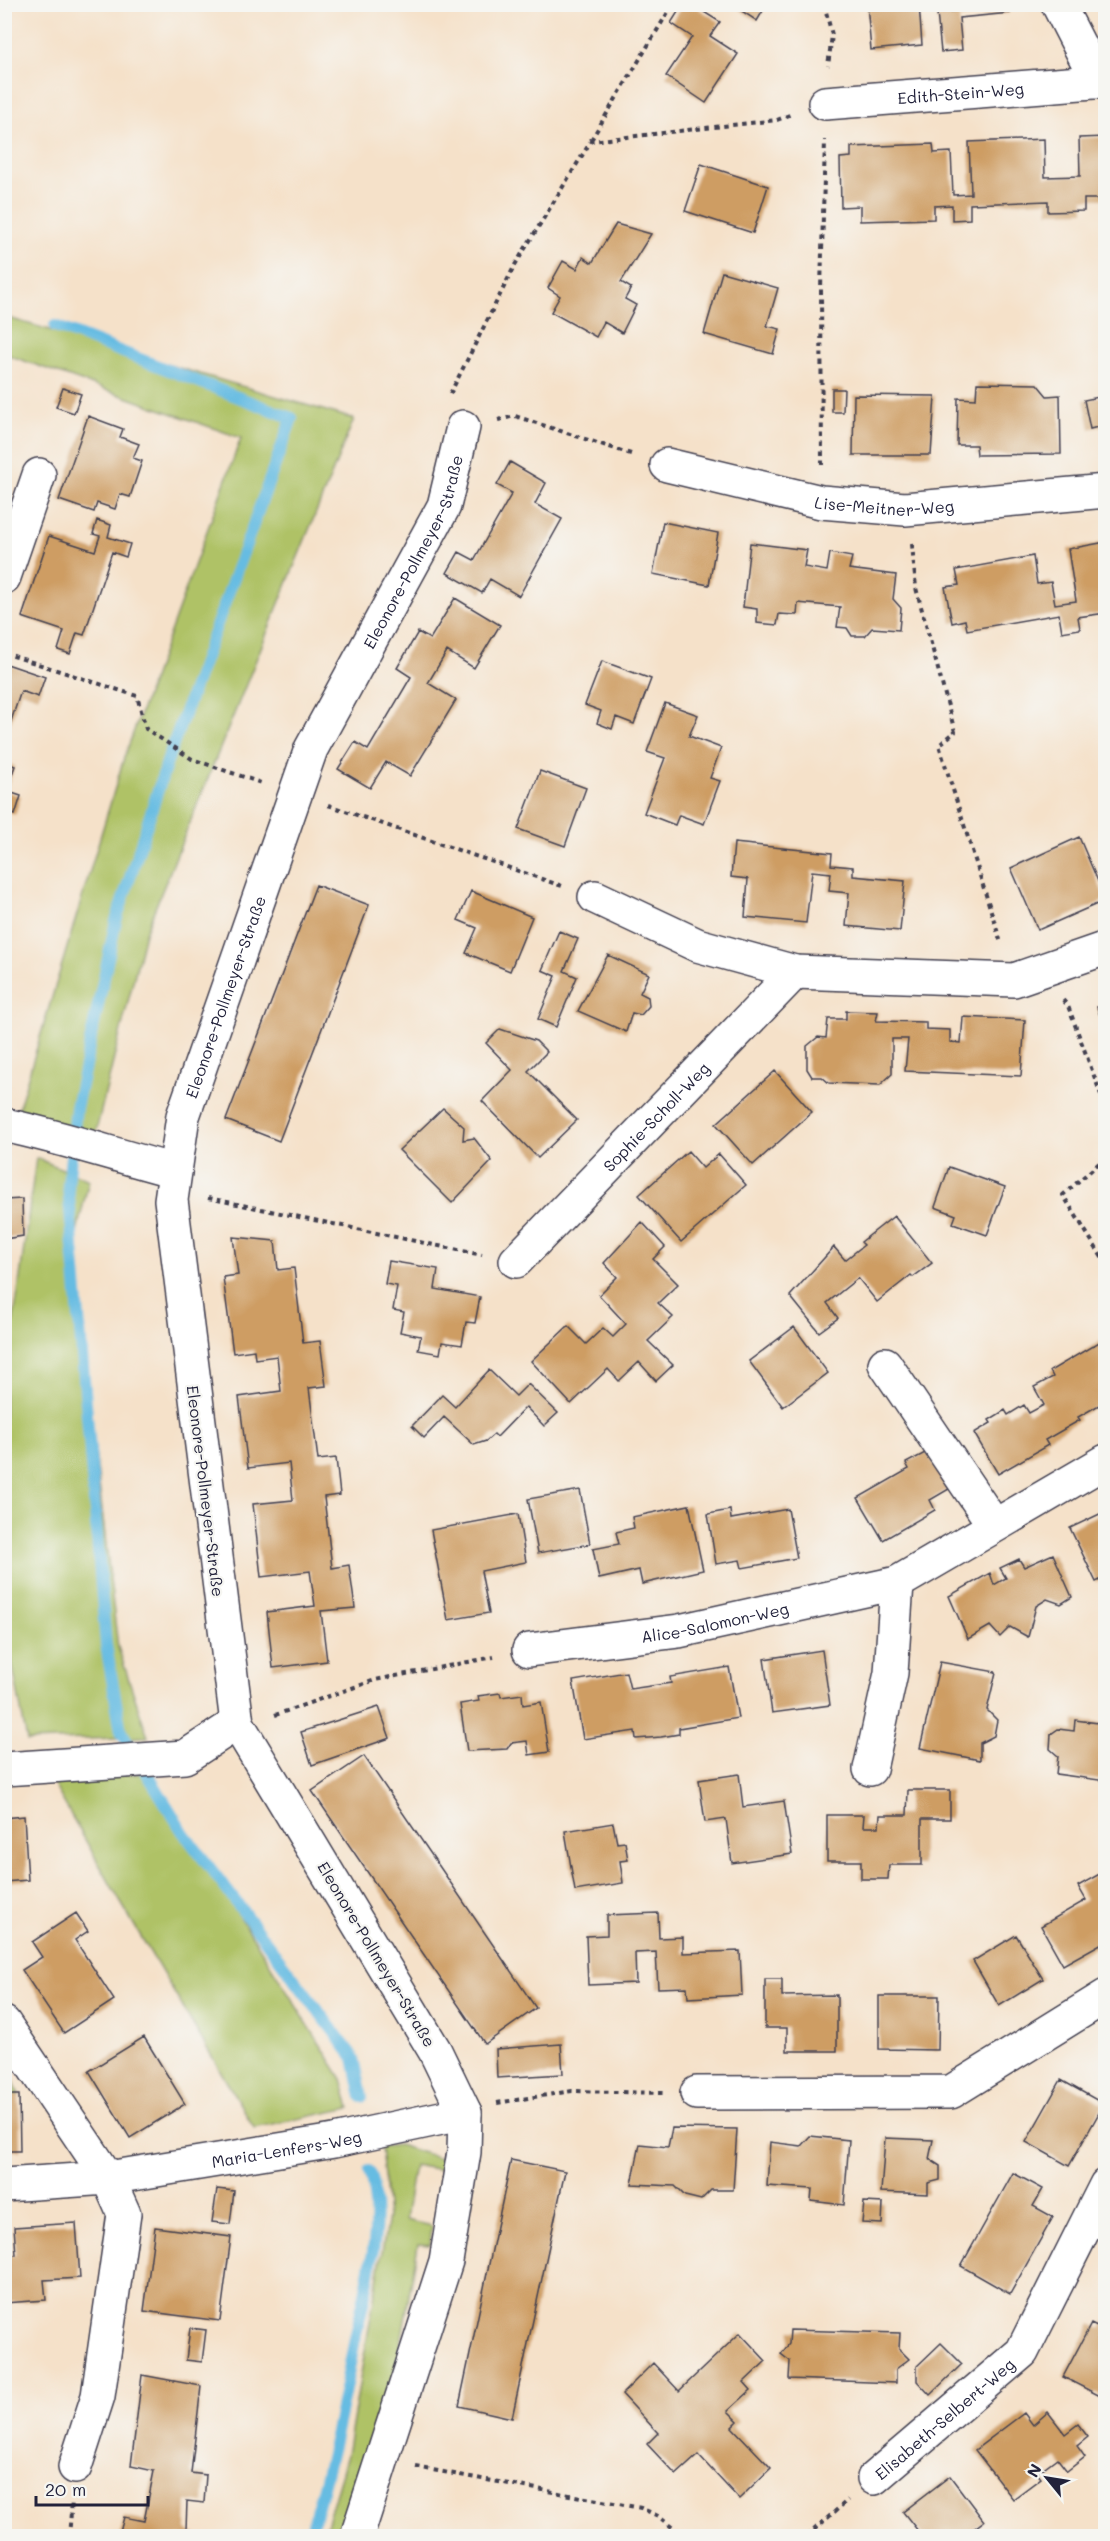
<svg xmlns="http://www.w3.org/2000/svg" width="1110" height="2541" font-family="Mali,sans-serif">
<rect width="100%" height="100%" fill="#f6f6f2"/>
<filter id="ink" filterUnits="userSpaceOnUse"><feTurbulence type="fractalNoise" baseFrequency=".0167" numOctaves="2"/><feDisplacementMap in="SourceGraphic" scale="12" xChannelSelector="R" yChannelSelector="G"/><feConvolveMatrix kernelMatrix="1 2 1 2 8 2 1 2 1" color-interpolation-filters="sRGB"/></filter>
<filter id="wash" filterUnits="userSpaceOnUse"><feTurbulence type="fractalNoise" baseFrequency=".008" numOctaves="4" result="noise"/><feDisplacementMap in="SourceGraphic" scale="24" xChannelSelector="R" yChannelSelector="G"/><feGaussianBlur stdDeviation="1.35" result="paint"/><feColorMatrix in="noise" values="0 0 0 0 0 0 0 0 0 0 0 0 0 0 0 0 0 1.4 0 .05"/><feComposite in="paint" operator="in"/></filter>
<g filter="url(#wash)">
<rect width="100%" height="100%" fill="#f5e1c9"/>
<!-- green -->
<path fill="#afc266" stroke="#687250" stroke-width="1.5" d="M5 317 354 419 145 933 93 1143 16 1117 124 758 241 438 5 354Z
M36 1158 89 1180 72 1253 118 1647 148 1737 27 1741 5 1626 4 1372 17 1299Z
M150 1773 342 2079 350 2108 254 2128 120 1901 50 1778Z
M4 2059H5L19 2095H5Z
M399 2145 443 2159 442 2170 414 2165 405 2220 432 2226 430 2245 418 2244 393 2389 342 2536H323L347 2455 388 2217 381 2147Z"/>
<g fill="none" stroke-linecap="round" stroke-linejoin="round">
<!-- stream -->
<path stroke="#66bce2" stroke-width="12" d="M55 326 292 418 169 756 116 921 76 1108 68 1185 106 1645 121 1731 183 1832 354 2058 362 2097
M309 2536C329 2472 342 2405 355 2339 366 2285 386 2225 369 2171"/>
</g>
<g id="blocks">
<!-- building -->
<path fill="#ce9d64" d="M683 4H702L699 9 720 22 710 36 738 54 706 103 666 76 692 37 671 23Z
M731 4H767L757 21Z
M867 4H919L922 45 871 50Z
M955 4H1009L1010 13 959 18 962 50 941 52 937 13 956 11Z
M1106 137V199H1084V211L1048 212V201L970 204V219L952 220V205L934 206V219L860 221V206L841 207 840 158 851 157V147L933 144 934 153 951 152 953 195 971 194 969 142 1044 139 1045 177 1080 176 1079 138Z
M701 164 768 186 753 233 685 211Z
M616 224 651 234 621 282 631 288 625 299 636 305 622 333 604 322 596 337 551 312 560 296 548 288 563 261 577 269 583 257 592 263Z
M722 272 778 288 767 326 780 329 773 354 704 334Z
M977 383 1037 384 1047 396 1060 395 1061 454 977 455 976 445H957L958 398 976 399Z
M1106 384V425L1090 429 1084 400 1104 396 1101 385Z
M63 388 81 394 74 413 56 407Z
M832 389H844L843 412H832Z
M854 395 935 396 931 455H853Z
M88 416 123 429 120 437 139 444 133 458 142 461 130 497 120 494 115 509 97 503 94 512 59 500Z
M510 462 546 483 535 504 562 519 519 596 490 579 482 593 447 573 459 552 474 560 512 493 497 485Z
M97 520 111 525 108 537 130 544 126 557 112 552 84 635 77 633 70 654 58 650 64 631 22 617 49 536 95 551 100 536 93 534Z
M663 522 718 533 709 585 653 574Z
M1106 542V613L1078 617 1080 629 1062 632 1059 614 967 630 965 620 952 623 945 587 959 585 956 570 1033 556 1037 584 1051 582 1055 604 1076 601 1068 549Z
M750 543 807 550 804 567 827 571 830 553 852 557 849 569 896 575 893 599 901 608 899 630 872 628 865 636H852L847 628 837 627 840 607 798 603 797 615 779 614 777 625 757 623V609L743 607Z
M455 598 500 625 474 668 447 651 428 683 456 700 410 776 386 762 370 788 338 769 355 742 368 750 411 677 397 668 418 632 430 639Z
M602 661 651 679 634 724 616 717 612 729 597 723 601 711 585 705Z
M4 663 45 677 38 697 21 691 5 739Z
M665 703 698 715 689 736 721 748 710 778 720 781 704 824 679 815 675 825 644 813 665 758 647 752Z
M4 762 15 766 6 791 21 796 15 815 5 811Z
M540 771 586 788 565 846 518 829Z
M1079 837 1106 900 1038 930 1011 868Z
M734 843 832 853 831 865 853 867V876L905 881 900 931 846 926 849 893 829 891 831 873 812 871 806 923 745 917 748 879 731 877Z
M316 885 369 905 279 1141 226 1120Z
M471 891 532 917 510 971 466 953 477 928 458 920Z
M559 931 578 939 564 971 577 977 556 1027 538 1019 556 976 542 970Z
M608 955 649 974 640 993 648 997 649 1006 641 1015 632 1013 626 1032 578 1011Z
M1106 1004V1031H1105L1097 1007Z
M846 1011 878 1012 876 1021 926 1022V1029L950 1030V1042L961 1043 963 1017 1025 1020 1021 1076 905 1071 908 1039H892V1074L880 1085 829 1083 822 1077H812L807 1069V1046L818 1037 826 1038 828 1019H846Z
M500 1029 536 1041 547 1052 528 1071 577 1120 538 1158 482 1101 512 1070 486 1043Z
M775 1071 812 1112 753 1165 716 1124Z
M443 1108 464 1127 463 1140 474 1138 492 1161 452 1203 399 1150Z
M688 1151 703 1168 719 1154 746 1185 681 1242 639 1195Z
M949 1167 1005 1187 987 1235 953 1223 956 1215 935 1207Z
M22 1199 23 1236 4 1239V1200Z
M894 1216 932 1263 913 1277 911 1275 877 1302 858 1278 827 1303 838 1318 819 1332 790 1296 834 1247 845 1260 864 1245 861 1242Z
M642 1222 665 1247 653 1259 678 1284 658 1303 673 1317 648 1341 673 1365 656 1381 639 1362 619 1381 608 1369 571 1404 531 1361 568 1326 586 1344 603 1328 613 1337 626 1324 599 1295 617 1277 604 1263Z
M233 1237 275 1241 278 1270 294 1268 303 1343 320 1341 326 1386 309 1388 318 1460 336 1458 340 1495 324 1497 332 1568 349 1565 355 1608 321 1611 327 1661 273 1668 267 1612 315 1606 310 1571 261 1577 253 1504 293 1500 289 1463 248 1468 239 1397 281 1391 277 1356 255 1359 254 1350 233 1353 223 1277 238 1275Z
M389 1261 438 1269 435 1289 480 1297 475 1323 466 1322 462 1345 442 1342 440 1354 418 1350 421 1336 400 1332 404 1312 393 1310 397 1286 385 1284Z
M794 1327 828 1373 783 1407 749 1361Z
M1106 1338V1401L1078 1417 1080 1420 1045 1440 1048 1445 998 1474 974 1433 991 1423 989 1420 1005 1410 1008 1415 1024 1405 1029 1413 1044 1405 1034 1387 1053 1377 1050 1371Z
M489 1370 516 1396 528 1384 558 1413 544 1426 526 1407 497 1437 494 1434 486 1441 474 1445 444 1417 424 1438 412 1426 442 1395 455 1407Z
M927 1452 949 1489 930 1500 935 1510 883 1540 858 1498 909 1469 906 1463Z
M580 1490 590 1544 538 1553 528 1499Z
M689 1505 703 1570 642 1584 639 1570 599 1579 593 1549 619 1544 616 1532 634 1528 632 1517Z
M788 1509 797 1558 742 1568 740 1560 716 1564 708 1514 730 1510 731 1519Z
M1106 1511V1577L1096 1582 1070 1528Z
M518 1514 526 1562 481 1571 489 1613 448 1620 431 1530Z
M1053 1554 1072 1597 1061 1604 1047 1599 1036 1606 1028 1637 1010 1627 1000 1637 990 1626 968 1639 949 1596 990 1573 994 1585 1006 1578 1000 1568 1019 1559 1024 1567Z
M822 1650 830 1705 772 1713 764 1659Z
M940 1662 996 1672 987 1710 997 1720 994 1736 980 1743V1760L920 1748Z
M729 1667 738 1718 679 1728V1734L661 1737 636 1739 635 1731 583 1739 573 1681 626 1672 630 1689 671 1683 670 1677Z
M500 1693 501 1697 522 1694 523 1705 541 1702 549 1752 529 1755 527 1741 511 1743 507 1749 467 1751 460 1704 479 1701 478 1696Z
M379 1707 390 1738 312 1765 301 1732Z
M1075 1720 1106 1724V1781L1056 1774 1058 1756 1050 1749 1051 1734 1058 1729 1074 1731Z
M364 1756 536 2008 485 2044 312 1791Z
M739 1774 743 1807 784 1801 792 1854 732 1863 726 1819 705 1822 699 1780Z
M908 1790H950V1819H922V1865H889L888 1879H861V1861H827V1815H864L863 1827H879L880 1815H907Z
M24 1816 28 1880 4 1882V1818Z
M613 1823 617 1843 625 1842 628 1860 620 1861 623 1883 575 1891 565 1831Z
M1103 1872 1106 1877V1941L1063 1965 1041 1926 1086 1900 1078 1886Z
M76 1913 88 1931 75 1940 114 2000 64 2033 22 1970 42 1957 32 1942Z
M658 1913 659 1938 683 1937V1953L740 1951 742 1995 688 1998 687 1987 658 1988 656 1952 635 1953 636 1983 588 1985 586 1936 607 1935V1915Z
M1016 1935 1043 1979 999 2006 973 1961Z
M765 1979H782V1996L837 1995V2051H787V2028H765Z
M879 1996H939L938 2050 879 2049Z
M144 2037 185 2104 130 2138 89 2071Z
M561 2044 563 2074 497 2078 496 2049Z
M1061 2080 1104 2104 1069 2166 1026 2142Z
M4 2095H19L20 2151H4Z
M672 2128 737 2129 733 2190H711L701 2200 685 2196 675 2186 632 2184 640 2144 668 2147Z
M810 2136 849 2140 844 2205 811 2201 812 2189 767 2186 770 2142 801 2146Z
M885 2138 933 2140 929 2159 940 2166V2180L928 2183V2194L881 2192Z
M511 2160 565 2171 512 2418 459 2406Z
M1013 2173 1043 2189 1033 2206 1053 2217 1010 2294 961 2266Z
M217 2189 234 2191 230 2224 212 2222Z
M864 2202 883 2203 882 2224 862 2223Z
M76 2223 80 2278 44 2280 46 2300 4 2303V2256L16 2255 14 2227Z
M155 2227 231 2237 220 2321 144 2311Z
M1106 2320V2399L1063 2377 1091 2324 1101 2329Z
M190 2328 206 2330 202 2362 186 2360Z
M790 2330 900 2333 899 2349 909 2359 896 2369V2383L789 2379 790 2361 781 2354 789 2344Z
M740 2333 766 2361 744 2382 751 2390 728 2411 738 2421 732 2427 771 2468 739 2499 698 2455 676 2475 647 2444 658 2433 622 2394 653 2363 679 2391Z
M941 2343 962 2364 930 2395 917 2381V2366Z
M142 2375 201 2386 191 2473 206 2475 204 2503 187 2501 186 2530 197 2535V2536H119L124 2517 144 2521 154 2471 131 2466Z
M1048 2412 1065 2434 1078 2424 1088 2437 1077 2446 1085 2457 1067 2471 1057 2458 1037 2473 1041 2478 1013 2499 975 2450 1024 2413 1033 2425Z
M950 2476 984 2521 964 2536H922L903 2512Z"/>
</g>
</g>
<g filter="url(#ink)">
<use href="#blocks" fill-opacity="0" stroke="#423f50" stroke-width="1.5"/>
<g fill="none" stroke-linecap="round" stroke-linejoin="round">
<defs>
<g id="street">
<path d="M1058 4 1098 82"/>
<path id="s1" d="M825 103 1106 81"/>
<path id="s2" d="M667 465 821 502 905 509 1106 491"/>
<path d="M4 577 39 475"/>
<path d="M595 897 697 945 795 972 1014 980 1106 948"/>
<path d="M4 1125C62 1137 118 1156 175 1171"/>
<path id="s3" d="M516 1261 795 972"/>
<path d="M885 1364 994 1525"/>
<path id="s4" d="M529 1650 679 1631 897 1583 1106 1461"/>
<path d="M4 1769 185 1757 237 1723"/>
<path d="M870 1769 891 1673 897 1583"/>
<path d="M4 2023 108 2178 124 2214 98 2396 75 2467"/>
<path d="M697 2093 951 2092 1106 1996"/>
<path id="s5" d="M4 2185 108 2178 334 2141 465 2113"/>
<path id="s6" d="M874 2478 1022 2352 1106 2185"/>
<path id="s7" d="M357 2536 446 2261 464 2152 465 2113 435 2051 237 1723 171 1200 183 1116 311 749 444 506 463 427"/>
</g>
</defs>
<!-- street casing -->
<use href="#street" stroke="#423f50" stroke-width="36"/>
<!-- path -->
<path stroke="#423f50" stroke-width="4" stroke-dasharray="4.5 4.5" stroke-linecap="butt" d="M824 4 832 35 828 66
M591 140 673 4
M450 394 515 265 591 141 777 120 792 114
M498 420 515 416 634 455
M822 465 821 289 825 140
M912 544 916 588 955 732 939 745 1001 943
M4 653 137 696 146 729 192 759 261 783
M328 805 562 886
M1063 1000 1068 1006 1106 1108
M1106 1157 1063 1195 1106 1264
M208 1198 482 1255
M275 1715 375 1680 494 1657
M497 2103 572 2091 663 2093
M416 2467 641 2508 658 2516 683 2536
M69 2536 72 2501
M807 2536 848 2500"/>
<!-- street -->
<use href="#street" stroke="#fff" stroke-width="33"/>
</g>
</g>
<g text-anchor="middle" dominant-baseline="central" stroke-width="4.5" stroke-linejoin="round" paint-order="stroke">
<!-- street labels -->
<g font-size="16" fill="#22223b" stroke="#f6f6f2">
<text stroke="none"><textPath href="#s1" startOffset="136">Edith-Stein-Weg</textPath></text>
<text stroke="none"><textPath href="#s2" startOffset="222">Lise-Meitner-Weg</textPath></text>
<text stroke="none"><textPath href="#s7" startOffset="2114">Eleonore-Pollmeyer-Straße</textPath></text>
<text stroke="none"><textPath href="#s7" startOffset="1629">Eleonore-Pollmeyer-Straße</textPath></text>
<text stroke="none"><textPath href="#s3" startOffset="201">Sophie-Scholl-Weg</textPath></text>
<text transform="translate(206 1491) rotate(83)">Eleonore-Pollmeyer-Straße</text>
<text stroke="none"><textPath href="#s4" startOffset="188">Alice-Salomon-Weg</textPath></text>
<text transform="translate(377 1954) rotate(59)">Eleonore-Pollmeyer-Straße</text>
<text stroke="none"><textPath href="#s5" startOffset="285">Maria-Lenfers-Weg</textPath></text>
<text stroke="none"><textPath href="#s6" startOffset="92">Elisabeth-Selbert-Weg</textPath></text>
</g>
</g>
<!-- margin -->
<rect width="1110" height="2541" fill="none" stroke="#f6f6f2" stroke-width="24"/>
<!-- north arrow -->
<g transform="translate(1047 2478) rotate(300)" stroke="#f6f6f2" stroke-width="4.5" paint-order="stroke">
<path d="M0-4.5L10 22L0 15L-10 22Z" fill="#22223b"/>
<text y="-9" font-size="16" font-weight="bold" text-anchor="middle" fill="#22223b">N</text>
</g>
<!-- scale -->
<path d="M36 2496v9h112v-9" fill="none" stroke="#22223b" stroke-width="3"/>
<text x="45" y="2496" font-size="18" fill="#22223b" stroke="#f6f6f2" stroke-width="4.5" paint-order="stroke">20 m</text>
</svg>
